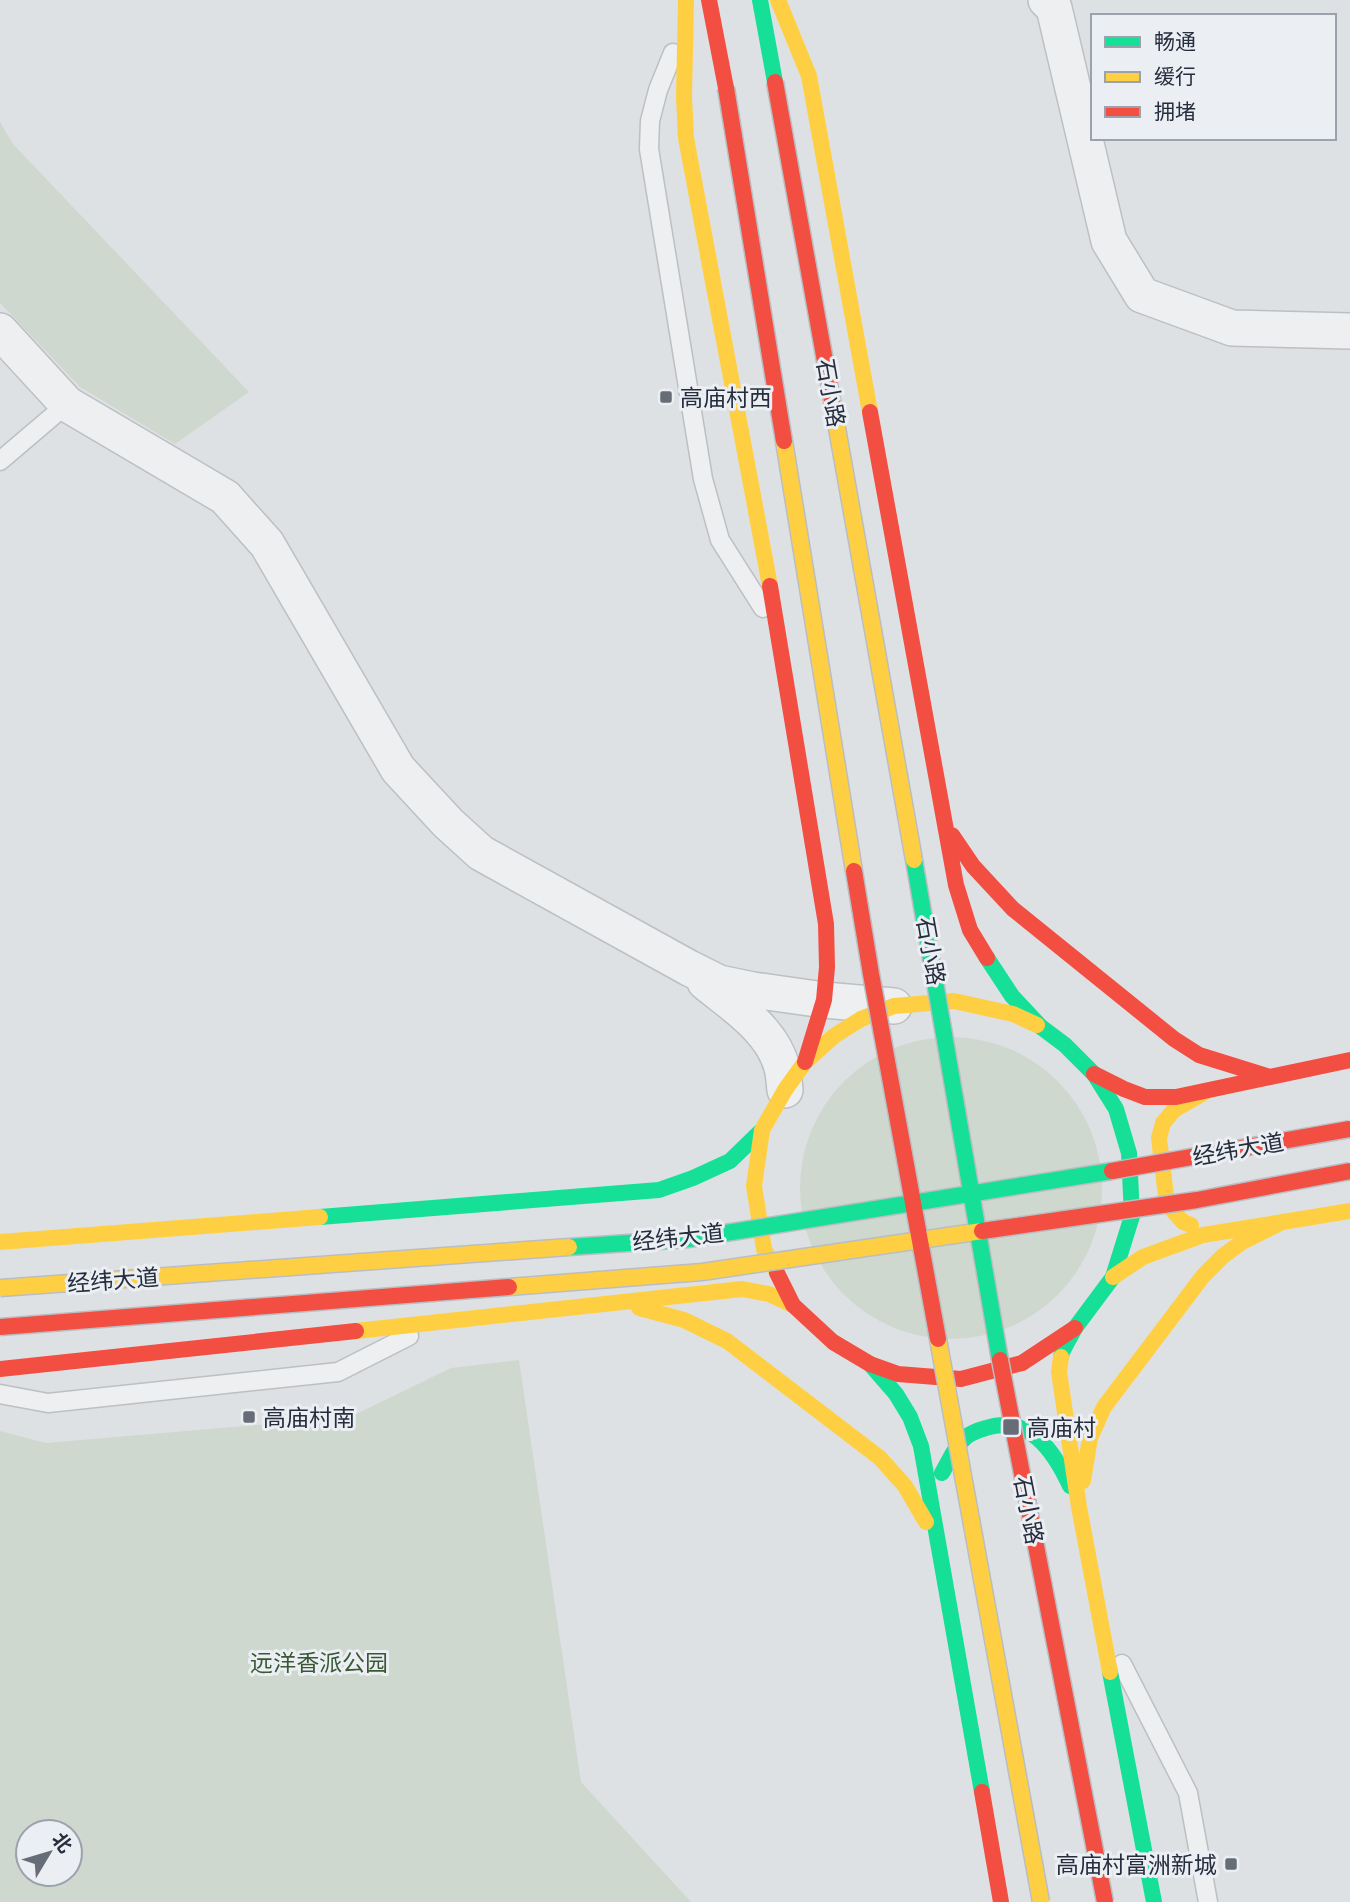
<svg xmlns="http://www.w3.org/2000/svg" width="1350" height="1902" font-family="'Archivo Narrow','Noto Sans SC',sans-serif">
<rect width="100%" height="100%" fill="#dee1e4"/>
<!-- green -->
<path fill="#cfd8cf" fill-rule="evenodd" d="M0 122 13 144 249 392 175 444 80 387 0 303Z
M800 1188a151 151 0 1 1 302 0a151 151 0 1 1-302 0Z
M519 1360 581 1782 691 1902H0V1431L46 1443 350 1417 451 1368ZM70 1832V1874H28V1832Z"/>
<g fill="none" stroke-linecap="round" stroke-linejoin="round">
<defs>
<path id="lane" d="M673 53 658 90 650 121 649 149 703 479 720 540 763 608
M0 461 67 404
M0 1394 48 1403 338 1372 409 1336
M1122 1664 1188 1793 1208 1902"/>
<path id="street" d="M1046 0 1054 8 1109 241 1142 295 1232 328 1350 331
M0 331 67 404 225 497 267 544 398 769 448 823 481 853 689 968 719 983 753 990 824 1000 894 1006
M705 982C733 1005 773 1030 782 1068 784 1075 784 1083 785 1090"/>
</defs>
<!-- lane casing -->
<use href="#lane" stroke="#bdbfc2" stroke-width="21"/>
<!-- street casing -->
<use href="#street" stroke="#bdbfc2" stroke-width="38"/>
<!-- lane -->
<use href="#lane" stroke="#eeeff1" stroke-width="18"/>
<!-- street -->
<use href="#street" stroke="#eeeff1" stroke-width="35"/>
<!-- fast -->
<path stroke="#16e098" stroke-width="16" d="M760 0 775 82
M987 958 1012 996 1041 1027 1065 1045 1094 1074 1116 1109 1129 1153 1132 1216 1113 1277 1075 1328 1062 1352 1061 1357
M320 1217 659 1190 693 1178 730 1161 762 1130
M870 1364 896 1394 910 1417 921 1446 982 1792
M942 1473C949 1461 955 1446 966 1437 972 1432 979 1430 986 1428 1029 1414 1054 1451 1070 1486
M1110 1672 1154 1902"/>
<!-- slow -->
<path stroke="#ffcf43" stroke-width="16" d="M686 0 684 97 686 138 770 586
M778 0 809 76 870 412
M1191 1225 1183 1222 1174 1212 1166 1196 1159 1138 1163 1123 1174 1110 1205 1092
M0 1242 320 1217
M777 1273 764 1249 754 1186 762 1130 785 1090 805 1062 834 1036 861 1019 894 1006 954 1001 1013 1014 1037 1025
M1113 1277 1143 1257 1203 1235 1350 1211
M639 1308 684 1320 727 1341 880 1458 905 1486 926 1522
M356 1331 742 1289 769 1294 793 1305
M1061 1357 1059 1372 1079 1507 1110 1672
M1083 1481 1090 1438 1104 1407 1203 1276 1223 1256 1242 1242 1282 1222"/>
<!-- jam -->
<path stroke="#f24e42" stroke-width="16" d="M709 0 726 88
M870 412 956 885 970 930 987 958
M770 586 826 924 827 967 824 1000 805 1062
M952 835 973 866 1013 909 1174 1039 1199 1055 1270 1077
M1094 1074 1124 1089 1145 1097H1176L1350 1060
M777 1273 793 1305 833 1342 870 1364 898 1374 961 1379 1022 1363 1075 1328
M0 1369 356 1331
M982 1792 1001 1902"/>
<defs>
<path id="fast-bridge" d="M914 860 1000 1360
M569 1247 688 1239 1112 1171"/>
<path id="slow-bridge" d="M832 400 914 860
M784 441 854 871
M509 1287 702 1272 982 1231
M0 1288 569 1247
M938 1339 1041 1902"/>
<path id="jam-bridge" d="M775 82 832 400
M726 88 784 441
M854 871 871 974 938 1339
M1112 1171 1350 1129
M982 1231 1197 1200 1350 1171
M0 1327 509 1287
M1000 1360 1105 1902"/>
</defs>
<!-- fast-bridge casing -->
<use href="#fast-bridge" stroke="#babec2" stroke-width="19" stroke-linecap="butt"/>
<!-- slow-bridge casing -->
<use href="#slow-bridge" stroke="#babec2" stroke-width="19" stroke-linecap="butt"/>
<!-- jam-bridge casing -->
<use href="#jam-bridge" stroke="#babec2" stroke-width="19" stroke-linecap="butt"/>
<!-- fast-bridge -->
<use href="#fast-bridge" stroke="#16e098" stroke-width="16"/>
<!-- slow-bridge -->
<use href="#slow-bridge" stroke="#ffcf43" stroke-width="16"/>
<!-- jam-bridge -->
<use href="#jam-bridge" stroke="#f24e42" stroke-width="16"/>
</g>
<!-- markers -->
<g fill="#666d77" stroke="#ebeff4" stroke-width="2.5">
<rect x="659" y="390" width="14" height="14" rx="3.5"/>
<rect x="242" y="1410" width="14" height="14" rx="3.5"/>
<rect x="1002" y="1418" width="18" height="18" rx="3.5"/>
<rect x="1224" y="1857" width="14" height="14" rx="3.5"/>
</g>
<g text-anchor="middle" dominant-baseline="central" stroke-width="6" stroke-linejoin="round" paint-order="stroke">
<!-- street labels -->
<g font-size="23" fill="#262e3d" stroke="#ebeff4">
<text transform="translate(831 393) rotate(80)">石小路</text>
<text transform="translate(931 951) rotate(80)">石小路</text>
<text transform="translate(1238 1149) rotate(-10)">经纬大道</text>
<text transform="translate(678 1237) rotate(-6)">经纬大道</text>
<text transform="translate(113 1280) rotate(-4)">经纬大道</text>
<text transform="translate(1029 1510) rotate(79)">石小路</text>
</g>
<!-- poi labels -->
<g font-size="23" fill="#262e3d" stroke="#ebeff4" text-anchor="start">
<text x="680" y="397">高庙村西</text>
<text x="263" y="1417">高庙村南</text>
<text x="1027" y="1427">高庙村</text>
<text x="1217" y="1864" text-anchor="end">高庙村富洲新城</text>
</g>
<!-- park labels -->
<g font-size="23" fill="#3a5933" stroke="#ebeff4">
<text x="319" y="1662">远洋香派公园</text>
</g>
</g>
<!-- legend -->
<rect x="1091" y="14" width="245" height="126" fill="#ebeff4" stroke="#9ca2ab" stroke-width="2"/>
<rect x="1105" y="37" width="35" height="10" fill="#16e098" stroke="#9ca2ab" stroke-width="2"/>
<text x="1154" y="49" font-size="21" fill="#262e3d">畅通</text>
<rect x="1105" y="72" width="35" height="10" fill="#ffcf43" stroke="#9ca2ab" stroke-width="2"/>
<text x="1154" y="84" font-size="21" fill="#262e3d">缓行</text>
<rect x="1105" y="107" width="35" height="10" fill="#f24e42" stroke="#9ca2ab" stroke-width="2"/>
<text x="1154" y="119" font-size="21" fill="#262e3d">拥堵</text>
<!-- north arrow -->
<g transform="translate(49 1853) rotate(52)"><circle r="33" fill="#ebeff4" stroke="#9ca2ab" stroke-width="2"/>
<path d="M0-5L12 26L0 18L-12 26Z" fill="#666d77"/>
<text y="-10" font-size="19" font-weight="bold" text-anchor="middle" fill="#262e3d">北</text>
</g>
</svg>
